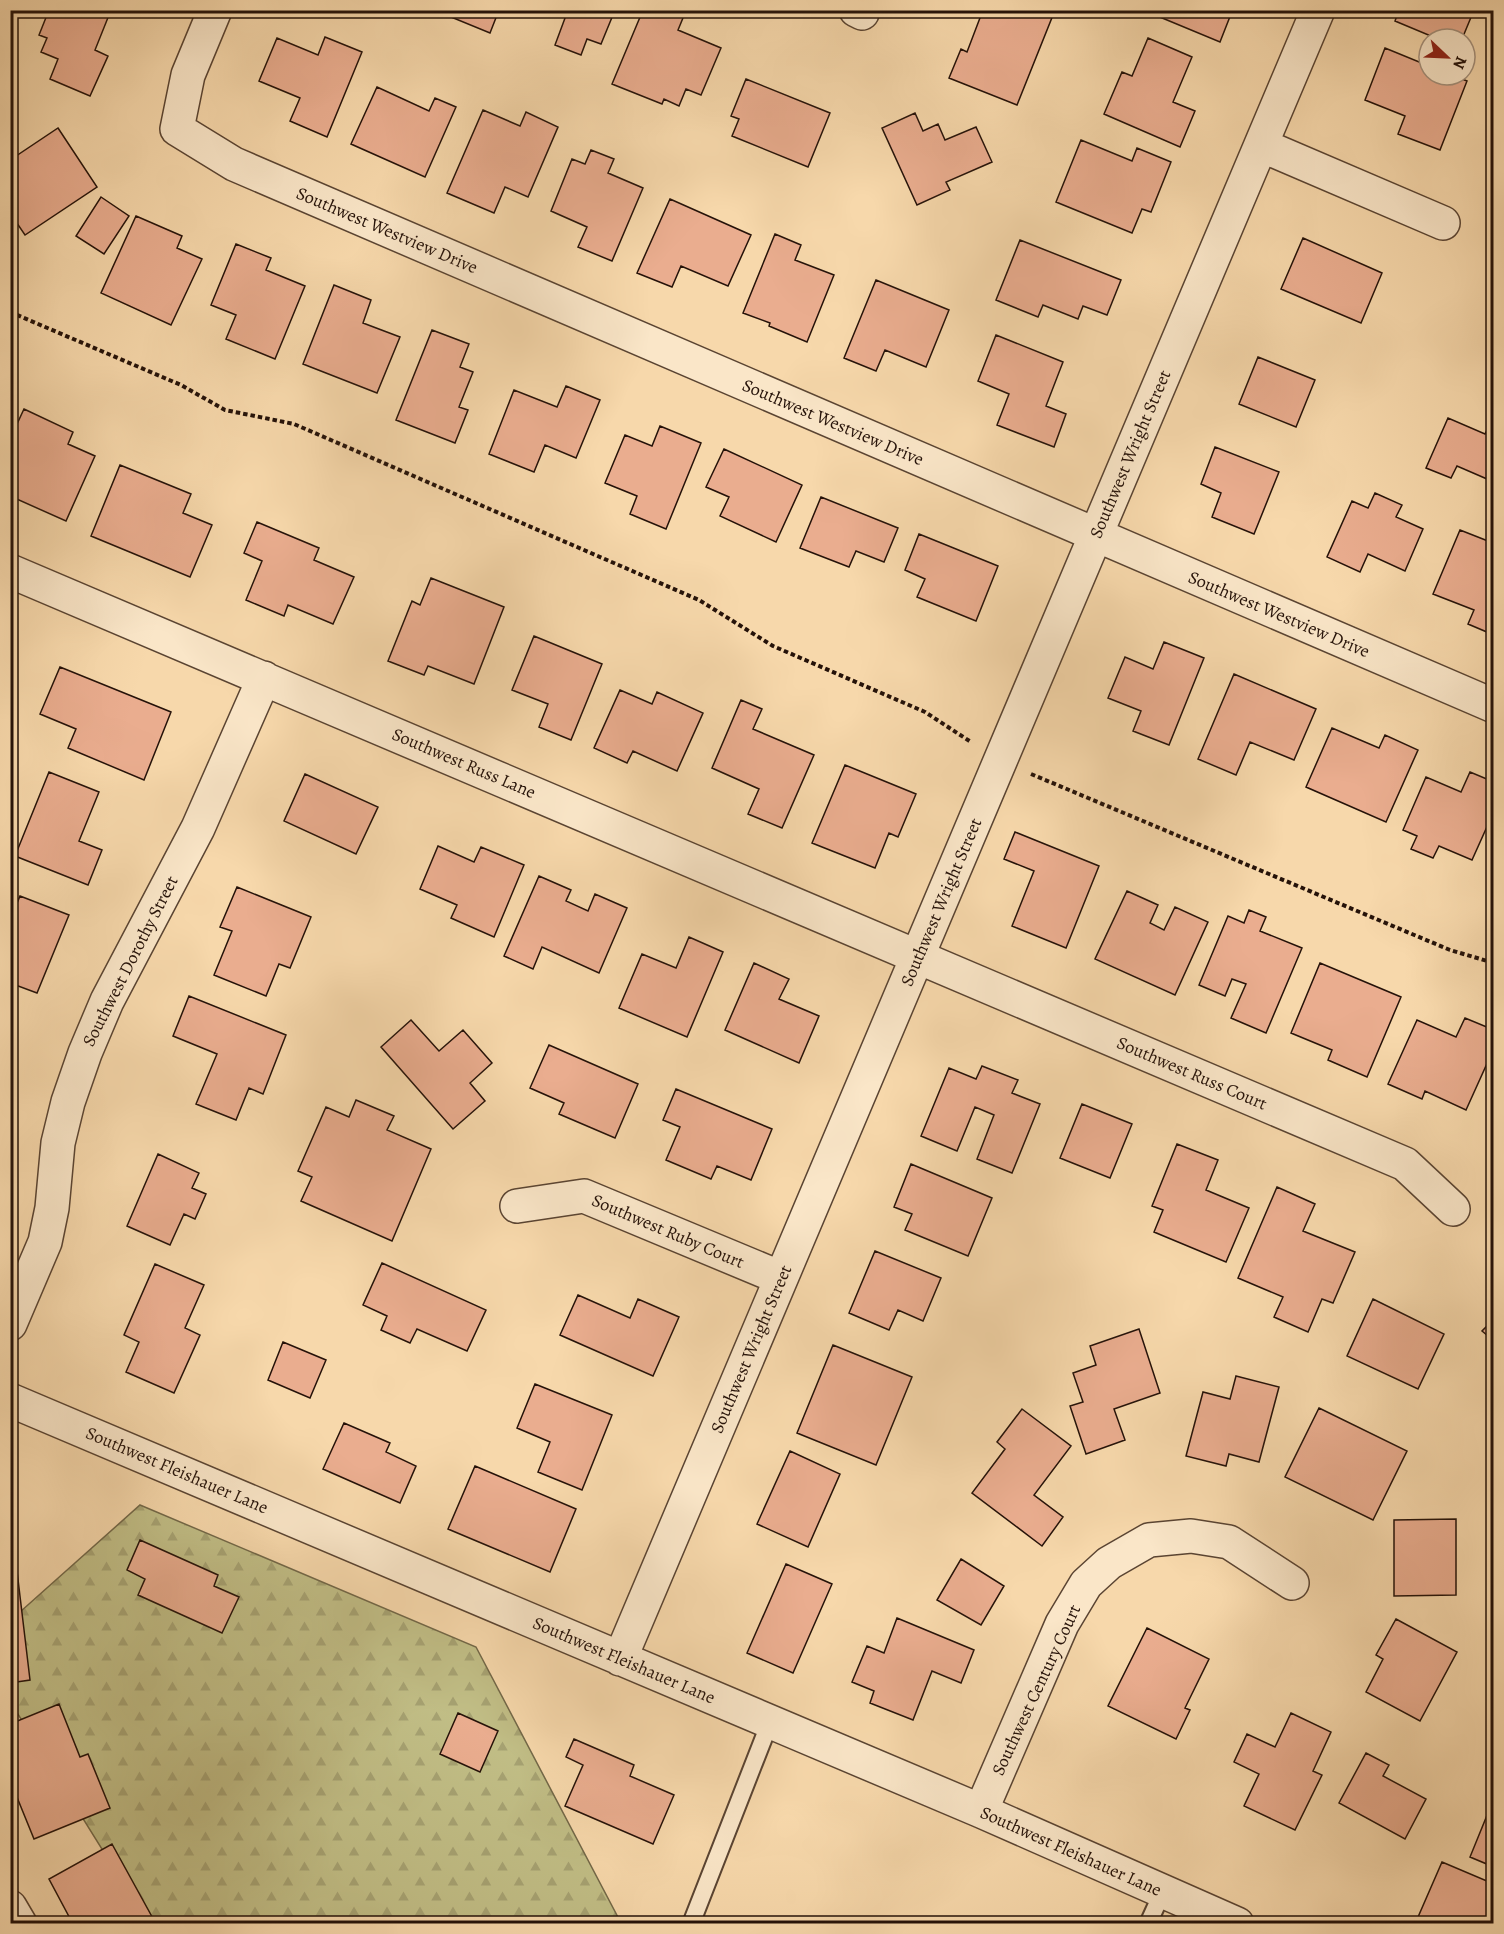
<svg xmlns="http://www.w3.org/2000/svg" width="1504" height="1934" font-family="Alegreya,serif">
<defs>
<pattern id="forest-firs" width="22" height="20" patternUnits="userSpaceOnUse" patternTransform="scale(1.5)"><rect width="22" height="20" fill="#c1be86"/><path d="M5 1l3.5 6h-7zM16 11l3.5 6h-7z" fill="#a6a272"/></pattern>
</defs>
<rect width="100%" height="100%" fill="#f7d8ab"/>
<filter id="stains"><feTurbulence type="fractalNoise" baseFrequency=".00333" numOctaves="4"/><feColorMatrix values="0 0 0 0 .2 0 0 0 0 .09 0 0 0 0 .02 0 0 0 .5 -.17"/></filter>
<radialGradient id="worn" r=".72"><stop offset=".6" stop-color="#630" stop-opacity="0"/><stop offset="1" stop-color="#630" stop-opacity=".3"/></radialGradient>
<!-- forest -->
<path fill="url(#forest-firs)" stroke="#736848" stroke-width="1.5" d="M140 1505 476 1647 621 1923H148L11 1703V1620Z"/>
<!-- building -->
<path fill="#eaad8f" stroke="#251209" stroke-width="1.5" d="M49 10H111L95 50 108 56 90 96 50 79 58 59 41 52 47 38 39 35Z
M434 10H499L490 33Z
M568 10H615L601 44 587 39 581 55 555 45Z
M643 10H679L685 13 678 30 721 48 701 95 686 89 679 106 664 99 662 104 612 84Z
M983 10H1043L1053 15 1017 105 949 78 961 49 967 52Z
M1157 10H1236L1234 15 1231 14 1220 42 1155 15Z
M1399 10H1474L1462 39H1438L1395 21Z
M325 37 362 52 327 137 290 121 300 98 259 81 277 38 318 55Z
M1148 38 1192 57 1173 102 1195 111 1180 147 1104 114 1122 72 1132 76Z
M1385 48 1429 66V75H1452L1467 81 1440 150 1398 134 1405 116 1365 100Z
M746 79 830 113 808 167 732 136 739 119 731 116Z
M377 87 429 111 435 98 456 107 425 177 351 144Z
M483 110 520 126 526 112 558 127 528 197 505 187 494 213 447 193Z
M915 113 923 131 938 124 945 140 976 127 992 162 946 182 950 190 917 205 882 128Z
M58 128 97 187 25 235 10 213V148L16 156Z
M1081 140 1132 161 1137 148 1171 162 1151 212 1142 209 1132 233 1056 202Z
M591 150 614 159 608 173 643 188 612 261 578 247 587 227 551 211 572 159 585 164Z
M101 197 129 216 104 254 76 236Z
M670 199 751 235 728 286 681 266 672 287 637 273Z
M136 216 182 236 177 248 202 259 171 325 101 293Z
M775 234 801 245 795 260 834 275 807 342 769 326 770 323 743 313Z
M1303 238 1382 273 1361 323 1281 289Z
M1020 240 1121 280 1107 315 1083 306 1078 319 1043 305 1038 317 996 300Z
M236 244 271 258 266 270 305 286 275 359 226 339 236 315 211 305Z
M876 280 949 310 926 367 885 350 876 371 844 358Z
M334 285 371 300 363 323 400 337 377 393 303 364Z
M432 330 469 344 460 367 473 372 459 407 468 410 455 443 396 420Z
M996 335 1063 362 1046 406 1066 414 1054 447 997 425 1009 394 978 381Z
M1258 357 1315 380 1296 427 1239 404Z
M566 386 600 400 576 458 545 445 534 472 489 454 514 390 557 407Z
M24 409 73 432 68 444 95 456 66 521 10 496V439Z
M1494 415V482L1457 466 1451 478 1426 468 1448 418 1485 434Z
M660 426 701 443 666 529 630 514 637 496 605 483 625 435 652 446Z
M1215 447 1279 472 1254 534 1212 517 1221 493 1201 484Z
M724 449 802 485 776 542 720 516 729 497 706 487Z
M120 465 191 494 183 513 212 525 190 577 91 536Z
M1375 493 1402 505 1396 517 1423 529 1405 571 1368 554 1360 572 1327 557 1352 501 1368 508Z
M821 497 898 528 884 562 856 551 849 567 800 548Z
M257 522 319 548 314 560 354 577 333 624 288 605 284 616 246 600 262 561 244 553Z
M1460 530 1493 543 1488 555 1494 557V635L1468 624 1474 610 1433 594Z
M919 534 998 566 976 621 917 597 925 579 905 570Z
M431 578 504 607 474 684 428 666 424 675 388 661 412 601 420 605Z
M534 636 602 664 571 740 539 727 548 704 512 690Z
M1164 642 1204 658 1169 745 1133 731 1141 711 1108 698 1125 657 1153 669Z
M60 667 171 712 144 780 68 748 76 729 40 714Z
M1234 674 1316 709 1294 760 1250 742 1236 775 1198 759Z
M620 690 652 704 657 692 703 713 677 771 633 751 627 763 594 748Z
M741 700 762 709 753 729 814 755 782 828 748 814 759 789 712 768Z
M1332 728 1379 748 1385 735 1418 750 1386 822 1306 787Z
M845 765 916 794 898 837 889 833 875 868 812 843Z
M49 772 99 792 79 841 102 850 88 885 15 856Z
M1470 772 1494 782V811L1472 860 1439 846 1433 858 1411 849 1417 836 1403 830 1426 777 1461 792Z
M305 774 378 807 356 854 284 821Z
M1015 832 1099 866 1066 948 1012 926 1034 871 1004 859Z
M438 846 474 862 481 847 524 865 494 937 451 918 457 905 420 889Z
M539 876 571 890 566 901 588 911 595 894 627 908 599 973 542 947 533 969 504 956Z
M237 887 311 917 290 968 279 964 266 996 214 975 232 931 220 927Z
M1127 891 1158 905 1150 923 1164 930 1175 907 1208 922 1175 995 1095 959Z
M20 896 69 915 37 993 10 983V954L17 937 10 935V920Z
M1249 910 1266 917 1260 931 1302 948 1266 1033 1231 1018 1246 984 1232 979 1225 996 1199 985 1228 916 1244 923Z
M689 937 723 952 687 1037 619 1008 642 954 676 968Z
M754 963 789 979 779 999 819 1016 799 1063 725 1030Z
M1320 963 1401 997 1367 1077 1328 1060 1332 1050 1291 1033Z
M189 996 286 1035 263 1094 249 1088 236 1120 196 1104 217 1054 173 1036Z
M1465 1018 1494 1030V1048L1466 1110 1425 1091 1422 1099 1388 1084 1417 1020 1456 1037Z
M411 1020 439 1051 463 1030 492 1063 470 1083 485 1101 453 1129 381 1047Z
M549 1045 638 1084 615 1138 559 1114 564 1103 530 1088Z
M982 1066 1018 1080 1012 1093 1040 1104 1012 1173 977 1159 994 1115 975 1107 957 1151 921 1136 949 1068 976 1079Z
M676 1089 772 1129 751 1180 717 1166 711 1179 666 1160 680 1127 663 1120Z
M356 1100 394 1116 387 1130 431 1149 392 1241 301 1201 312 1177 298 1171 326 1107 349 1117Z
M1082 1104 1132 1124 1110 1178 1060 1158Z
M1177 1144 1218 1160 1206 1190 1249 1208 1226 1262 1154 1232 1163 1210 1152 1206Z
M158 1154 199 1173 192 1188 206 1194 195 1219 184 1214 170 1245 127 1226Z
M911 1164 992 1198 968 1256 905 1230 912 1214 894 1207Z
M1277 1187 1315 1204 1303 1231 1355 1252 1333 1303 1322 1299 1308 1332 1274 1317 1283 1297 1238 1278Z
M875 1251 941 1278 923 1321 898 1310 889 1330 849 1313Z
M382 1263 486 1310 467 1351 417 1329 410 1343 381 1330 387 1316 363 1305Z
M155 1264 204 1285 185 1328 200 1335 174 1393 126 1372 139 1342 124 1335Z
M578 1295 630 1318 638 1299 679 1317 653 1376 560 1335Z
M1373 1299 1444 1334 1418 1389 1347 1356Z
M1494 1319V1341L1482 1331Z
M1139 1329 1160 1393 1114 1409 1125 1440 1086 1454 1070 1406 1083 1402 1073 1373 1096 1365 1090 1346Z
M283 1342 326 1360 310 1398 268 1380Z
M833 1345 912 1377 876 1465 797 1433Z
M1236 1376 1279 1387 1259 1462 1229 1454 1226 1466 1186 1456 1203 1392 1230 1399Z
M535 1384 612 1415 582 1490 538 1472 550 1442 517 1428Z
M1319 1408 1407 1451 1373 1520 1285 1477Z
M1022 1409 1071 1446 1034 1495 1063 1517 1042 1546 972 1493 1005 1449 997 1442Z
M344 1423 390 1443 386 1452 416 1466 400 1503 323 1469Z
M790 1451 840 1474 808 1547 757 1524Z
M475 1466 576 1509 550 1572 448 1529Z
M1456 1519V1595L1394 1596V1520Z
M140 1540 218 1575 214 1586 239 1597 222 1633 138 1595 145 1579 127 1570Z
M961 1559 1004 1586 981 1625 937 1600Z
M786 1564 832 1584 793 1673 747 1653Z
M17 1571 30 1680 10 1683V1572Z
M897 1618 974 1650 961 1683 932 1671 913 1720 870 1703 874 1691 852 1682 867 1646 884 1653Z
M1396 1619 1457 1652 1420 1721 1366 1692 1383 1659 1376 1655Z
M1147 1628 1209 1659 1185 1708 1190 1710 1176 1739 1108 1706Z
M59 1704 80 1757 88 1754 110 1808 34 1839 10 1780V1724Z
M458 1713 498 1731 480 1772 440 1754Z
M1291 1713 1331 1732 1313 1771 1322 1775 1295 1830 1244 1806 1259 1774 1234 1762 1247 1734 1275 1747Z
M574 1739 634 1765 630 1776 674 1795 653 1844 565 1806 583 1765 566 1757Z
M1366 1753 1389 1765 1383 1776 1426 1799 1405 1839 1339 1803Z
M1490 1808 1494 1809V1867L1470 1857Z
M112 1844 156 1924H73L49 1879Z
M1442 1862 1494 1884V1924H1415Z"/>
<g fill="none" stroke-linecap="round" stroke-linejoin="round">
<defs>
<path id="service" d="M691 1924 770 1722
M1148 1924 1163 1891"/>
<path id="minor" d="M215 10 188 75 177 129 234 164 1494 706
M856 10 862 13 863 10
M1261 145 1443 223
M10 571 1405 1164 1453 1209
M517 1206 584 1196 781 1278
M10 1324 45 1242 52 1208 58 1143 68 1102 85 1053 107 1001 198 828 264 678
M10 1400 981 1811 1237 1924
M620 1659 1318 10
M981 1811 1062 1624 1086 1584 1109 1563 1149 1540 1191 1536 1229 1542 1292 1583
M10 1907 20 1924"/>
</defs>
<!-- service casing -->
<use href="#service" stroke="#5a4432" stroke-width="20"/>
<!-- minor casing -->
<use href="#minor" stroke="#5a4432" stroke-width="36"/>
<!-- path -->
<path stroke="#251209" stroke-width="4" stroke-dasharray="4.5 3" stroke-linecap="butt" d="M10 312 181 385 225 410 294 424 699 600 773 646 925 712 971 742
M1031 774 1450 950 1494 963"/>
<!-- service -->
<use href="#service" stroke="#fae6c8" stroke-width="16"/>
<!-- minor -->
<use href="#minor" stroke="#fae6c8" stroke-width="33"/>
</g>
<g text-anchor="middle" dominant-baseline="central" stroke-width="4.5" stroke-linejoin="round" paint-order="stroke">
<!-- street labels -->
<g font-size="18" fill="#251209" stroke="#fae6c8">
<text transform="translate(387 230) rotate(23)">Southwest Westview Drive</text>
<text transform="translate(833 422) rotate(23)">Southwest Westview Drive</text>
<text transform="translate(1130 454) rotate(-67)">Southwest Wright Street</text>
<text transform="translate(1279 614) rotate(23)">Southwest Westview Drive</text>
<text transform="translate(464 763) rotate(23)">Southwest Russ Lane</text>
<text transform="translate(941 902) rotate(-67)">Southwest Wright Street</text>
<text transform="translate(130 961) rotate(-63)">Southwest Dorothy Street</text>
<text transform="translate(1192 1073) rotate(23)">Southwest Russ Court</text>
<text transform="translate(668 1231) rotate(23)">Southwest Ruby Court</text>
<text transform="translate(751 1349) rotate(-67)">Southwest Wright Street</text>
<text transform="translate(177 1470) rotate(23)">Southwest Fleishauer Lane</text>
<text transform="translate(624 1660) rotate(23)">Southwest Fleishauer Lane</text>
<text transform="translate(1036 1690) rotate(-65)">Southwest Century Court</text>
<text transform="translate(1071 1851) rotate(24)">Southwest Fleishauer Lane</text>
</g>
</g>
<!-- margin -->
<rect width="1504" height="1934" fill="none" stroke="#f7d8ab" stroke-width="36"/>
<rect x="12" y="12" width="1480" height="1910" fill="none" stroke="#251209" stroke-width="3"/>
<rect x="18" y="18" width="1468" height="1898" fill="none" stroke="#251209" stroke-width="1.5"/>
<!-- north arrow -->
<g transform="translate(1447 57) rotate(113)"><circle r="28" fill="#fae6c8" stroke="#a5917c" stroke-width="1.5"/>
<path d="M0-4.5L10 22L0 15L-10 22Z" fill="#8f2418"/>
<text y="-9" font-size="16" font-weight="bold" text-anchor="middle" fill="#251209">N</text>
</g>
<rect width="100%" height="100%" filter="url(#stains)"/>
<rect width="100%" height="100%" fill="url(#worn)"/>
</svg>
